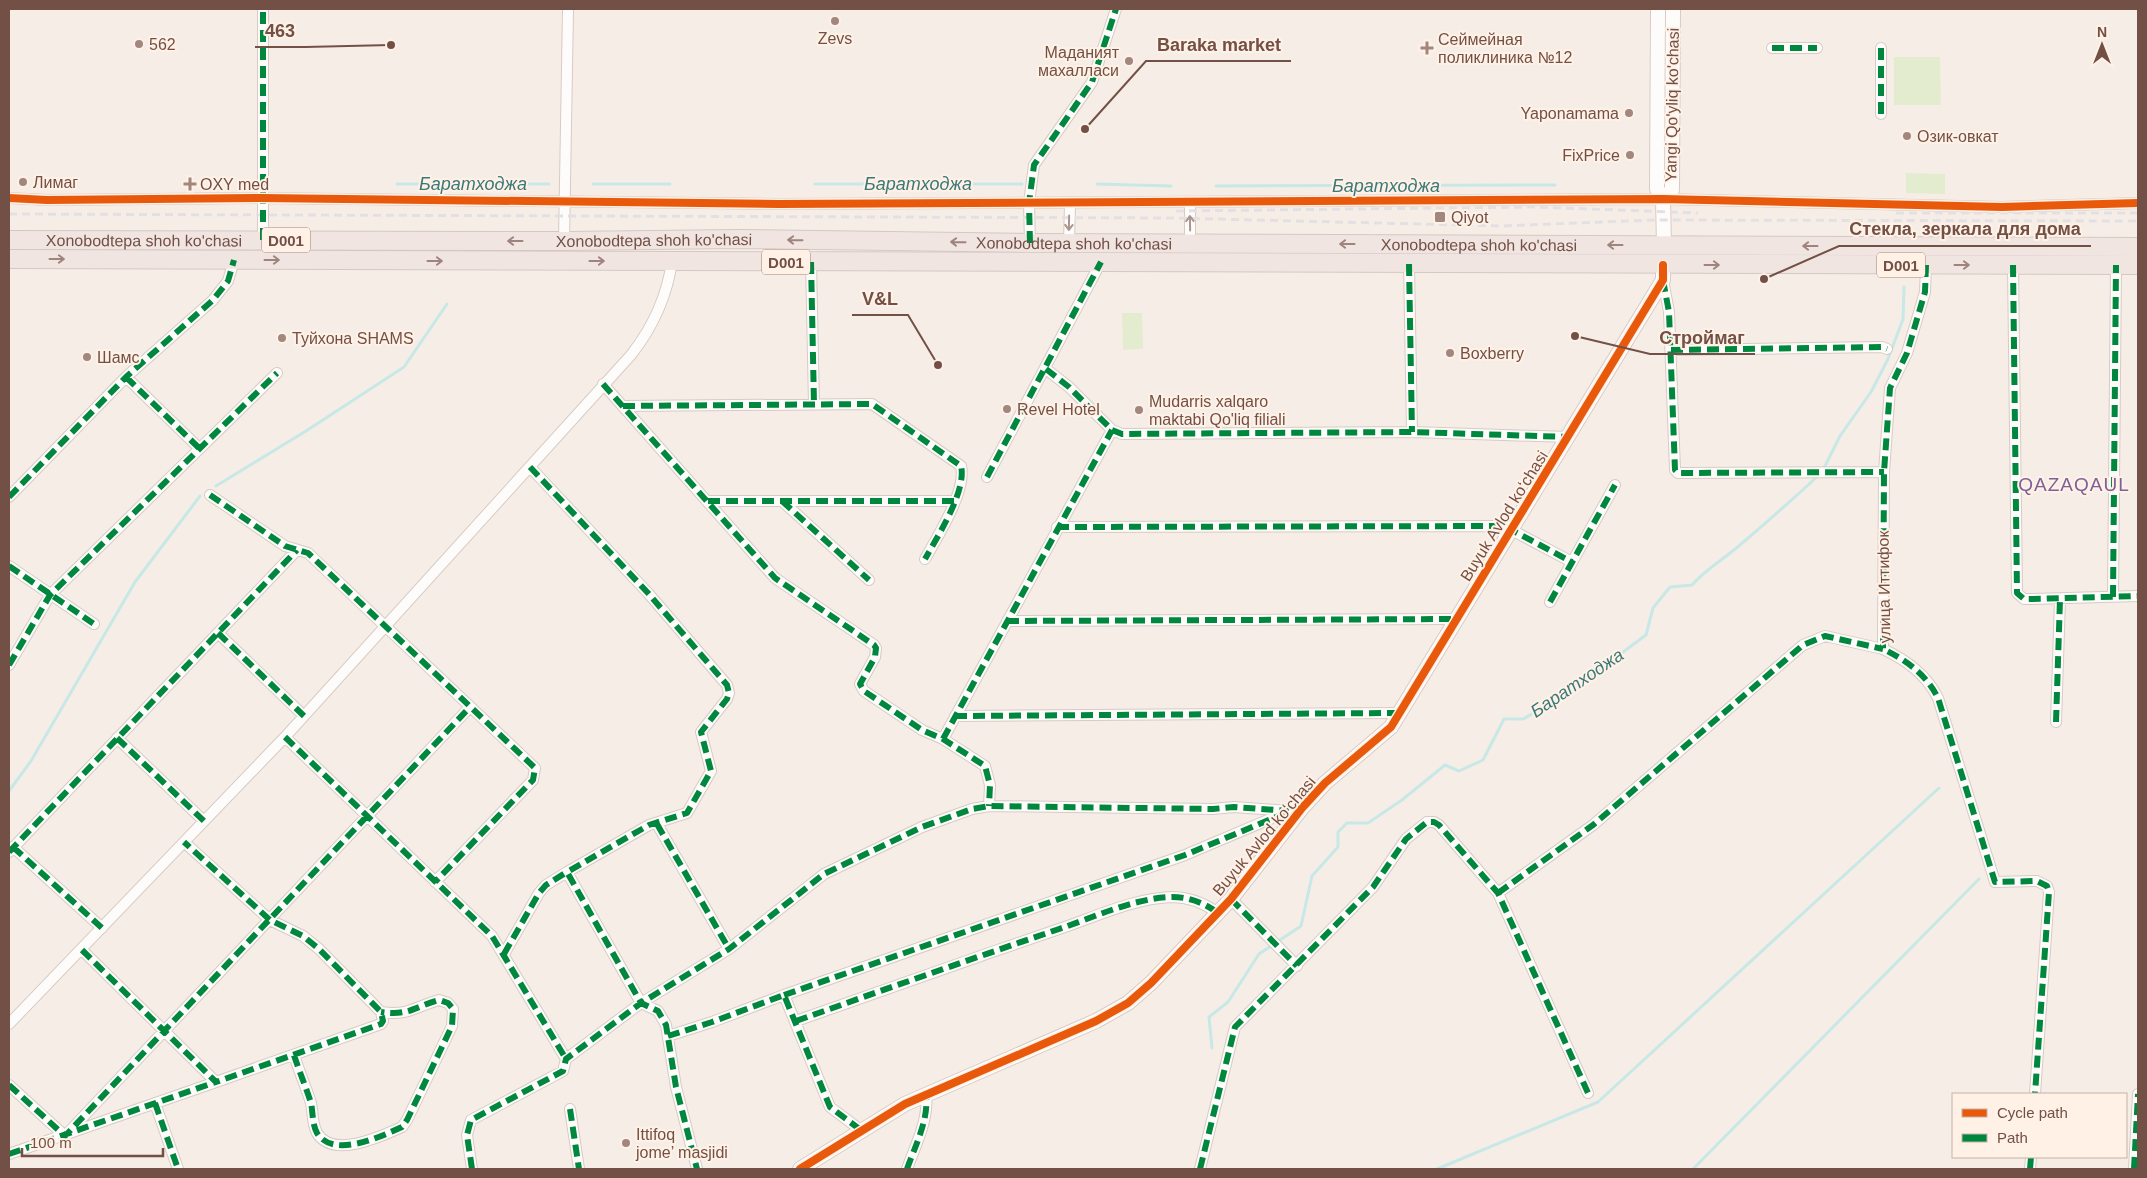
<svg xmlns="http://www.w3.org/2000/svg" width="2147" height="1178" font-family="Arial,sans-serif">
<rect width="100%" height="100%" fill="#f6eee6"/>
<!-- green -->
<path fill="#e4eccf" d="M1894 57H1940L1941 105H1894Z
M1906 173 1945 174V194L1906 193Z
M1122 313H1142L1143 349 1123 350Z"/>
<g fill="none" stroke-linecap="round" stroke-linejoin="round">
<!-- stream -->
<path stroke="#c7e8e6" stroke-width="3" d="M397 184H549
M593 184H670
M815 184H1022
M1097 184 1171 186
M1216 186 1555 185
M1823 470 1840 436 1871 392 1888 359 1903 319 1904 287
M216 486 306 431 404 367 447 304
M9 791 31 761 135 582 200 496
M1212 1048 1209 1017 1228 1002 1259 954 1301 926 1312 876 1338 847V832L1347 823H1368L1402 800 1445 765 1459 771 1483 760 1504 719H1523L1561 698 1646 635 1653 608 1670 587 1692 585C1706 569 1724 559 1740 545 1767 522 1793 499 1819 475
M1437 1169 1598 1102 1939 788
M1693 1169 1979 879"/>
<defs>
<path id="street" d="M1772 48H1817
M1881 114V48
M9 198 47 200 261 198 778 204 1663 199 2002 207 2138 203
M1190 203V244
M263 240V9
M564 241 568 9
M1069 242 1070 204
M1030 243 1029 203 1034 165 1092 82 1116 9
M811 262 814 404
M1409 264 1412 432
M1926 265 1925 292 1907 353 1890 388 1884 472 1883 649C1906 660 1926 674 1938 698L1995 882 2037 881 2047 886 2049 892 2035 1094
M2013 265 2017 593 2024 599H2031L2138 596
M1663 280 1669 312 1675 470 1678 473 1884 472
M1671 350 1882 347 1887 349
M1046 369 1069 387 1112 430 1122 434 1412 432 1569 437
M126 377 199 448
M603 384 775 578 874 645 876 648 875 657 860 684 864 691 922 730 943 739 985 766 990 785 989 806
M623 406 872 404 961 466C967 491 937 537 925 559
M530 467 648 593 727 685 729 693 727 699 701 732 711 771 687 813 649 825 567 872 641 1003 658 1011 666 1025 676 1087 697 1169
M987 477 1101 262
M210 495 285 546 308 553 535 768 533 780 435 882
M9 497 126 377 213 300 228 281 234 260
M708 501H955
M782 501 869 580
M1057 527 1504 526 1572 562
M9 566 94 624
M2113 597 2116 265
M1550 602 1615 485
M1007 621 1455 619
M218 633 304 716
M9 665 50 595 277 373
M955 716 1399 713
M2056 722 2060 599
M285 737 492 936 566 1059
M117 738 204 821
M943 739 1112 430
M657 824 729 949
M13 847 102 928
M9 852 297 550
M1498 893 1593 825 1803 645 1825 636 1883 649
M1231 899 1297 966
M82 950 216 1082 381 1024 383 1021 381 1012 319 949 303 936 270 920 184 842
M504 954 539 893 546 885 567 872
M784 995 1185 855 1289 811
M796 1021C883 990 971 959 1059 929 1095 917 1134 898 1172 897 1190 897 1204 903 1218 913
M9 1024 285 737 631 355C653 327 667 297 672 261
M668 1036 712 1022 784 995 830 1107 862 1131
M294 1055C299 1071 306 1087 311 1103 313 1112 312 1124 317 1133 333 1159 380 1137 402 1127L407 1120 452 1026 453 1009 448 1003 439 1000C414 1007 409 1016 381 1012
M9 1085 65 1136 470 707
M155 1103 178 1169
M570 1109 579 1169
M9 1154 216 1082
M472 1169 467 1135 471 1120 563 1071 566 1059 641 1003 729 949 824 874 922 827 972 809 989 806 1213 809 1234 807 1289 811
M907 1169C915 1146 929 1120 926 1095
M1200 1169 1235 1027 1373 887 1406 839 1427 822H1434L1439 825 1498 893 1588 1093
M2030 1169 2031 1157
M2134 1169 2138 1094"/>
<path id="secondary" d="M1658 9 1657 189 1663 199 1664 245
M1663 199 1672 190 1673 9
M800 1169 905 1104 1096 1021 1128 1003 1151 983 1231 899 1302 808 1325 783 1391 727 1663 280V265"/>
<g id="highway">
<path id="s1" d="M9 240 564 241 737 239 1030 243 2138 247"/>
<path d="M9 259 2138 265"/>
</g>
</defs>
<!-- street casing -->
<use href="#street" stroke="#d7cbc4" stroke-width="12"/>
<!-- secondary casing -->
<use href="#secondary" stroke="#d8cbc5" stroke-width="16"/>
<!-- highway casing -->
<use href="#highway" stroke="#d5c8c3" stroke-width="20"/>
<!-- street -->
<use href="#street" stroke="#fefcfb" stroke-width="10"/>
<!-- secondary -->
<use href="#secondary" stroke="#fefcfb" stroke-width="14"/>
<!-- highway -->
<use href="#highway" stroke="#f1e5e2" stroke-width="18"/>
<!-- rail -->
<path stroke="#e3e0e3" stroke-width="3" stroke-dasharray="8 5" stroke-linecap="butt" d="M1176 211 1535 207 1698 213
M1896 213H2138
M9 214 1173 218 1502 226 1654 220 2138 221"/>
<!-- quiet -->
<path stroke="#00873e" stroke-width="6" stroke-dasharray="12 6" stroke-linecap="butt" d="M1772 48H1817
M1881 114V48
M263 240V9
M1030 243 1029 203 1034 165 1092 82 1116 9
M811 262 814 404
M1409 264 1412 432
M1926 265 1925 292 1907 353 1890 388 1884 472 1883 649C1906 660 1926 674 1938 698L1995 882 2037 881 2047 886 2049 892 2035 1094
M2013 265 2017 593 2024 599H2031L2138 596
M1663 280 1669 312 1675 470 1678 473 1884 472
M1671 350 1882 347 1887 349
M1046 369 1069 387 1112 430 1122 434 1412 432 1569 437
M126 377 199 448
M603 384 775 578 874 645 876 648 875 657 860 684 864 691 922 730 943 739 985 766 990 785 989 806
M623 406 872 404 961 466C967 491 937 537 925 559
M530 467 648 593 727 685 729 693 727 699 701 732 711 771 687 813 649 825 567 872 641 1003 658 1011 666 1025 676 1087 697 1169
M987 477 1101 262
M210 495 285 546 308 553 535 768 533 780 435 882
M9 497 126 377 213 300 228 281 234 260
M708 501H955
M782 501 869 580
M1057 527 1504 526 1572 562
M9 566 94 624
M2113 597 2116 265
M1550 602 1615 485
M1007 621 1455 619
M218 633 304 716
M9 665 50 595 277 373
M955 716 1399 713
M2056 722 2060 599
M285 737 492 936 566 1059
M117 738 204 821
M943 739 1112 430
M657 824 729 949
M13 847 102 928
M9 852 297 550
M1498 893 1593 825 1803 645 1825 636 1883 649
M1231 899 1297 966
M82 950 216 1082 381 1024 383 1021 381 1012 319 949 303 936 270 920 184 842
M504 954 539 893 546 885 567 872
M784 995 1185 855 1288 812
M796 1021C883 990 971 959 1059 929 1095 917 1134 898 1172 897 1190 897 1204 903 1218 913
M668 1036 712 1022 784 995 830 1107 862 1131
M294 1055C299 1071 306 1087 311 1103 313 1112 312 1124 317 1133 333 1159 380 1137 402 1127L407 1120 452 1026 453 1009 448 1003 439 1000C414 1007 409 1016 381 1012
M9 1085 65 1136 470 707
M155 1103 178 1169
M570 1109 579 1169
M9 1154 216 1082
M472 1169 467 1135 471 1120 563 1071 566 1059 641 1003 729 949 824 874 922 827 972 809 989 806 1213 809 1234 807 1289 811
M907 1169C915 1146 929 1120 926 1095
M1200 1169 1235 1027 1373 887 1406 839 1427 822H1434L1439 825 1498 893 1588 1093
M2030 1169 2031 1157
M2134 1169 2138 1094"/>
<defs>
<path id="cycleway" d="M9 198 47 200 261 198 778 204 1663 199 2002 207 2138 203
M800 1169 905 1104 1096 1021 1128 1003 1151 983 1231 899 1302 808 1325 783 1391 727 1663 280V265"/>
</defs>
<!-- cycleway casing -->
<use href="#cycleway" stroke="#fff1e6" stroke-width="11"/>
<!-- cycleway -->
<use href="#cycleway" stroke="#e8590c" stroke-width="8"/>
</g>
<!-- one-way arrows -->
<defs><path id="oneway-shaft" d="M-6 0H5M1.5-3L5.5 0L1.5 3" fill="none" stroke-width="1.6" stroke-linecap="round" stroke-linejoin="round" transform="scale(1.25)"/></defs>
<g stroke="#ab958e">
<use href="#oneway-shaft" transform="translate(1069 223) rotate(91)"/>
<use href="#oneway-shaft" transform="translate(1190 223) rotate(-91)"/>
</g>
<g stroke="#9f847d">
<use href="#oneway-shaft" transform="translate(795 240) rotate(-179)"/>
<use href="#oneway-shaft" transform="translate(515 241) rotate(-180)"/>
<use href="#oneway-shaft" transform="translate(958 242) rotate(-179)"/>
<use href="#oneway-shaft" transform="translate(1347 244) rotate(-180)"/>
<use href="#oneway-shaft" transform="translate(1615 245) rotate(-180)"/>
<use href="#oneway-shaft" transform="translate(1810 246) rotate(-180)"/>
<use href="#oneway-shaft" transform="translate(57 259)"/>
<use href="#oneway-shaft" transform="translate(272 260)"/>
<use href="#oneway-shaft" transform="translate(435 261)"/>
<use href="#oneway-shaft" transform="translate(597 261)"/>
<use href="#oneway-shaft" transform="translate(1712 265)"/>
<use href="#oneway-shaft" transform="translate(1962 265)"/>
</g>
<!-- markers -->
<g fill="#a1877e" stroke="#fff1e6" stroke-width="2">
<circle cx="835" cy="21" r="5"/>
<circle cx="139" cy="44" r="5"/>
<path d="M1424.5 40.5h5v5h5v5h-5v5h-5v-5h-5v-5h5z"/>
<circle cx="1129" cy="61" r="5"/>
<circle cx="1629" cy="113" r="5"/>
<circle cx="1907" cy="136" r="5"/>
<circle cx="1630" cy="155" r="5"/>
<circle cx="23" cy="182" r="5"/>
<path d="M187.5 176.5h5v5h5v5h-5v5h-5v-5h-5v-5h5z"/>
<rect x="1434" y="211" width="12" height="12" rx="2.5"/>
<circle cx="282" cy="338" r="5"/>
<circle cx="1450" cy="353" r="5"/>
<circle cx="87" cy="357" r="5"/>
<circle cx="1007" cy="409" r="5"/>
<circle cx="1139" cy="410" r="5"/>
<circle cx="626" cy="1143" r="5"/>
</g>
<g text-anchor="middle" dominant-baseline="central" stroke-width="4" stroke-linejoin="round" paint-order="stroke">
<!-- shield labels -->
<g fill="#fff1e6" stroke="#9d8076" stroke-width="1">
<rect x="262" y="227.5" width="48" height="25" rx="4"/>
<rect x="762" y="249.5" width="48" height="25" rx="4"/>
<rect x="1877" y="252.5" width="48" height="25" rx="4"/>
</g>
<g font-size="15" font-weight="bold" fill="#735046">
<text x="286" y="240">D001</text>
<text x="786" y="262">D001</text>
<text x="1901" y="265">D001</text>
</g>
<!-- poi labels -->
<g font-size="16" fill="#735046" stroke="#fff1e6" text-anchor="start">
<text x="835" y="38" text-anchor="middle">Zevs</text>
<text x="1438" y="39">Сеймейная<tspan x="1438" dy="18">поликлиника №12</tspan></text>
<text x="149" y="44">562</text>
<text x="1119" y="52" text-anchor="end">Маданият<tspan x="1119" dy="18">махалласи</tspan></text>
<text x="1619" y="113" text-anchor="end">Yaponamama</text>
<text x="1917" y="136">Озик-овкат</text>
<text x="1620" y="155" text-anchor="end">FixPrice</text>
<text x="33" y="182">Лимаг</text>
<text x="200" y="184">OXY med</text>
<text x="1451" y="217">Qiyot</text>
<text x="292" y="338">Туйхона SHAMS</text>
<text x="1460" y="353">Boxberry</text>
<text x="97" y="357">Шамс</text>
<text x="1149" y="401">Mudarris xalqaro<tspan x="1149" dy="18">maktabi Qo'liq filiali</tspan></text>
<text x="1017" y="409">Revel Hotel</text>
<text x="636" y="1134">Ittifoq<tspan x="636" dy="18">jome’ masjidi</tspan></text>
</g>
<!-- street labels -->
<g font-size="16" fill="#735046" stroke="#fff1e6">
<text transform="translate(1672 105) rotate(-89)">Yangi Qo'yliq ko'chasi</text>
<text stroke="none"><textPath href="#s1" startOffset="135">Xonobodtepa shoh ko'chasi</textPath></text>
<text stroke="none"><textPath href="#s1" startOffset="645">Xonobodtepa shoh ko'chasi</textPath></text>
<text stroke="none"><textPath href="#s1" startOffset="1065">Xonobodtepa shoh ko'chasi</textPath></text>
<text stroke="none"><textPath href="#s1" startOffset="1470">Xonobodtepa shoh ko'chasi</textPath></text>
<text transform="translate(1504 516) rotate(-58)">Buyuk Avlod koʻchasi</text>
<text transform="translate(1884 587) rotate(-91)">улица Иттифок</text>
<text transform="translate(1264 836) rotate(-50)">Buyuk Avlod koʻchasi</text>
</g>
<!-- water labels -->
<g font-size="18" font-style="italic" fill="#3a787a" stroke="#fff1e6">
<text x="473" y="184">Баратходжа</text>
<text x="918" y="184">Баратходжа</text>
<text x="1386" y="186">Баратходжа</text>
<text transform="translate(1577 683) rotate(-34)">Баратходжа</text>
</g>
<!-- quarter labels -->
<g font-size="19" letter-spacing="1" fill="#7d6197" stroke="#fff1e6">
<text x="2074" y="484">QAZAQAUL</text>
</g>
</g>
<!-- callouts -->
<path fill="none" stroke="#735046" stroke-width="2" d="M391 45L305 47H255M1085 129L1146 61H1291M1764 279L1839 246H2091M938 365L908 315H852M1575 336L1650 354H1755"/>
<g fill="#735046" stroke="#fff1e6" stroke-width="2">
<circle cx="391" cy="45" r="5"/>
<circle cx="1085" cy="129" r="5"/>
<circle cx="1764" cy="279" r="5"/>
<circle cx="938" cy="365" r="5"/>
<circle cx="1575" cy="336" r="5"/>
</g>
<g font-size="18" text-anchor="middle" font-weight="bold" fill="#735046" stroke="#fff1e6" stroke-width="4" stroke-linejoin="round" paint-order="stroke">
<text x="280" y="37">463</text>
<text x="1219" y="51">Baraka market</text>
<text x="1965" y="235">Стекла, зеркала для дома</text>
<text x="880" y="305">V&amp;L</text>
<text x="1702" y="344">Строймаг</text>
</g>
<!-- border -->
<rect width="2147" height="1178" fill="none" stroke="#735046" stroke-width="20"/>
<!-- legend -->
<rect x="1952" y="1093" width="175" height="65" fill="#fff1e6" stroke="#c7b1a6"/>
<rect x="1962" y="1109" width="25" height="8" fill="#e8590c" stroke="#c7b1a6"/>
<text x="1997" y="1118" font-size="15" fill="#735046">Cycle path</text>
<rect x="1962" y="1134" width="25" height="8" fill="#00873e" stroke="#c7b1a6"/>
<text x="1997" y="1143" font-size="15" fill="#735046">Path</text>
<!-- north arrow -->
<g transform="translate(2102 45)" stroke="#fff1e6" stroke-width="4" paint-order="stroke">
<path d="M0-4L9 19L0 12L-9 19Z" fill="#735046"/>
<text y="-8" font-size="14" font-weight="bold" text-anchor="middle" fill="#735046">N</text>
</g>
<!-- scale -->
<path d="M22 1148v8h141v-8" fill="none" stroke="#735046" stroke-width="2.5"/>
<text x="30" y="1148" font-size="15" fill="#735046" stroke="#fff1e6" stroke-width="4" paint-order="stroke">100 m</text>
</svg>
